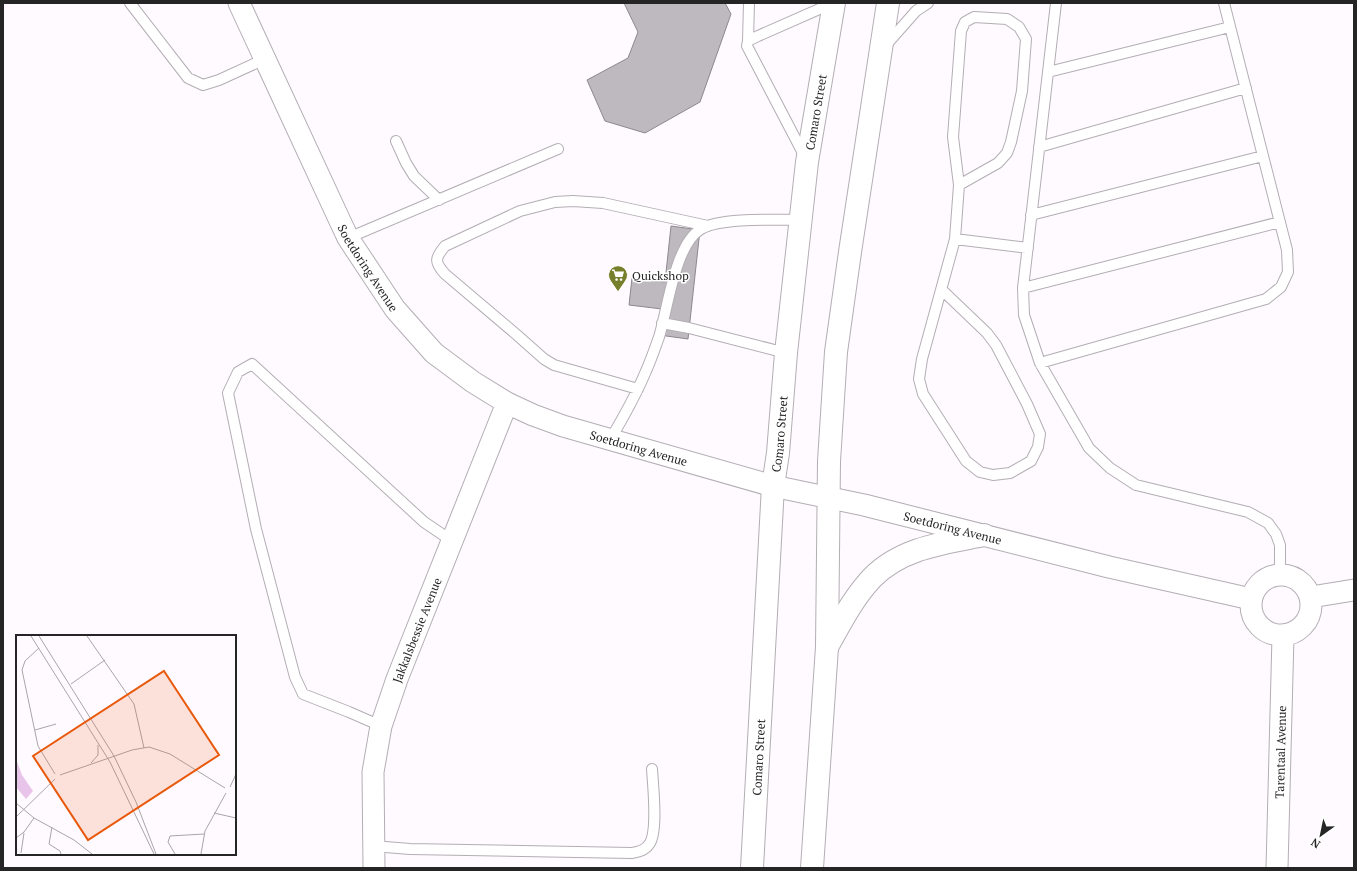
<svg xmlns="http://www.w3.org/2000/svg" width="1357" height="871" font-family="'PT Serif',serif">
<rect width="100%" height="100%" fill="#fffaff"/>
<!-- building -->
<path fill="#beb9be" stroke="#8d888d" d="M624 3H725L731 14 700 102 645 133 605 121 587 80 628 58 638 32Z
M671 226 700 230 688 339 659 335 662 309 629 305 632 278 665 282Z"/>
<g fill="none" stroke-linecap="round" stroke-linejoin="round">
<defs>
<path id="service" d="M130 3 188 78 203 85 219 80 265 59
M749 3 748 41 747 46 805 157
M1056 3 1023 288 1024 315 1040 363 1089 448 1110 468 1136 485 1248 512 1268 523 1276 534 1280 545V574
M748 41 758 36 833 3
M886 45 916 11 928 3
M1048 72 1230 27
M396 141 406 163 414 176 439 200
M1039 147 1246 88
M1031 215 1263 156
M348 238 558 149
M955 239 959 185 953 137 961 31 965 22 974 17 1007 19 1019 27 1026 39 1022 91 1011 142 1007 153 998 163 959 185
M1023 288 1280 222
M942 290 987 333 996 345 1027 404 1040 434 1038 447 1031 461 1010 473 993 475 980 472 966 461 923 394 919 379 922 359 955 239 1028 248
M662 323 689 328 786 353
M1040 363 1266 299 1281 287 1288 272 1287 250 1224 3
M638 389 554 365 544 359 517 335 445 274C434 262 435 258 445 246L520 211 555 202 573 201 603 203 708 226
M610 440C623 418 636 395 646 371 651 360 655 348 659 337 668 308 675 244 701 229 721 217 777 220 800 220
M381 726 349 712 303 694 295 677 256 529 228 393 238 372 252 364 424 522 452 541
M373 846 410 849 632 853C640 852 646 850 650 843 658 829 653 786 652 769"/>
<g id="minor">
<path id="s1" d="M239 3 340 221 348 238 395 309 434 353 473 382 507 403 533 415 563 426 773 486 864 505 1109 567 1251 599"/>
<circle cx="1281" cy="605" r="30"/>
<path d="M1311 597 1354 590"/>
<path id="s2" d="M374 868 373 772 381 726 397 679 507 403"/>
<path id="s3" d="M1277 868 1283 636"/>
</g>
<g id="tertiary">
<path d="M827 647C840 624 853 598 872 578 901 548 944 543 984 535"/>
<path id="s4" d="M752 868 773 486 778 453 786 353 807 162 834 3"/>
<path d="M812 868 827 647 829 461 836 352 850 252 888 3"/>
</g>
</defs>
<!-- service casing -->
<use href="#service" stroke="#b3aeb3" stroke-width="12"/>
<!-- minor casing -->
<use href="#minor" stroke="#b3aeb3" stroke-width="23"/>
<!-- tertiary casing -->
<use href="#tertiary" stroke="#b3aeb3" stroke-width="24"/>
<!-- service -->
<use href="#service" stroke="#fff" stroke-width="10"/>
<!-- minor -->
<use href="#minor" stroke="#fff" stroke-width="21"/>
<!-- tertiary -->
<use href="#tertiary" stroke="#fff" stroke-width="22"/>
</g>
<!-- icons -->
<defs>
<symbol id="supermarket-pin" viewBox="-11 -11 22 30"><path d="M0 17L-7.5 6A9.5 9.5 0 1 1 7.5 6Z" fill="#76802c" stroke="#fff"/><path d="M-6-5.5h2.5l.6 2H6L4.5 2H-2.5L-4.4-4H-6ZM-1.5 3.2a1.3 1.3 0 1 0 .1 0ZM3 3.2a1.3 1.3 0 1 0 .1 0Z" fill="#fff"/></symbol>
</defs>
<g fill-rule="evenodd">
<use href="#supermarket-pin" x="607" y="264" width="22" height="30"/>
</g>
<g text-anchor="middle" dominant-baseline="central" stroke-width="3" stroke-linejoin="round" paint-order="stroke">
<!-- street labels -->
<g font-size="12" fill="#262526" stroke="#fff">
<text stroke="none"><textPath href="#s4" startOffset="759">Comaro Street</textPath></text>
<text stroke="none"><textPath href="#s1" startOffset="295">Soetdoring Avenue</textPath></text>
<text stroke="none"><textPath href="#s4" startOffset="435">Comaro Street</textPath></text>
<text stroke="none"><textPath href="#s1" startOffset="631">Soetdoring Avenue</textPath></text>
<text stroke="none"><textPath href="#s1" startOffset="955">Soetdoring Avenue</textPath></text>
<text stroke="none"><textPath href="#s2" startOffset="245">Jakkalsbessie Avenue</textPath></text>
<text stroke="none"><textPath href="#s3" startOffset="116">Tarentaal Avenue</textPath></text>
<text stroke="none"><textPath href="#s4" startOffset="111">Comaro Street</textPath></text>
</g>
<!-- poi labels -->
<g font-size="12" fill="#262526" stroke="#fff" text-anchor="start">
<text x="632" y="275">Quickshop</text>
</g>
</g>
<!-- overview -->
<g transform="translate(16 635)">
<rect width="220" height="220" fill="#fffaff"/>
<path d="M0 124 6 140 17 156 10 164 0 152Z" fill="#e9c4ea"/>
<path fill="none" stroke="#a8a5a8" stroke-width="1" d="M15 1 94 127 138 219M23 1 98 121 120 167 140 219M71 1 118 69 128 113M23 13 9 26 6 35 22 111 39 139M55 49 89 25M19 95 40 89M75 128 82 120V110M44 140 116 115 133 112 154 119 209 153M214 152 220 139M0 168 18 183 58 205 76 219M198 178 220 183M0 182 39 144M36 192 33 209 44 216 45 219M0 203 8 197 18 183M5 218 8 198M159 219 152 207 154 201 188 199M185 219 189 196 210 158"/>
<path fill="#e8590c" fill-opacity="0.15" stroke="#e8590c" stroke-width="2" d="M148 36 203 120 72 205 17 121Z"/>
<rect width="220" height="220" fill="none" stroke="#262526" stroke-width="2"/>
</g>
<!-- border -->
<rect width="1357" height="871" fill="none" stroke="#262526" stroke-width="8"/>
<!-- north arrow -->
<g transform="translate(1321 835) rotate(213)" stroke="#ffffff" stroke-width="3" paint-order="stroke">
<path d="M0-3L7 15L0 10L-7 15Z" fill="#262526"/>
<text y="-6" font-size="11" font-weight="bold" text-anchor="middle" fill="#262526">N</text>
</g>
</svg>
